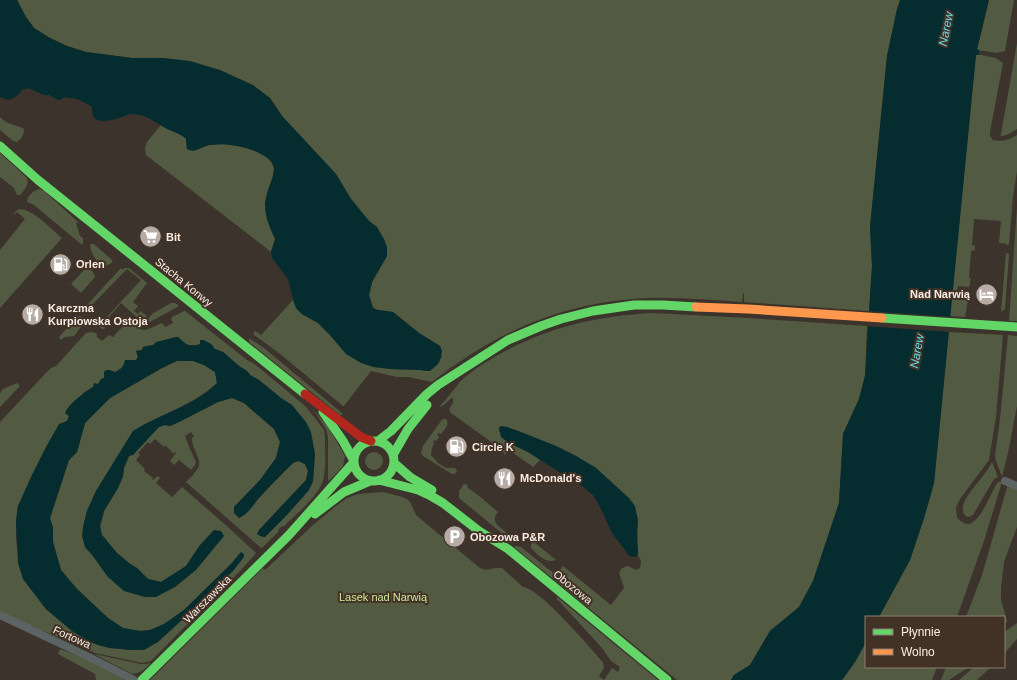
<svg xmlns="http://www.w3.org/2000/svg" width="1017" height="680" font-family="Arial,sans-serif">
<rect width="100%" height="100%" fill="#3c332c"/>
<!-- green -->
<path fill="#525b41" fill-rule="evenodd" d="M17 0H900L897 9 887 56 870 227 872 266 869 311 744 302V294L743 293 742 302C711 300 680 297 648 298 567 301 496 331 432 382L408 377H397L371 371 344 406H343L279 353 253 334 255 331 261 335 293 300 296 308 302 314 318 323 329 334 390 369 421 370 426 371 440 346 419 333 393 312 378 310 373 308 369 295 372 282 387 256 377 227 369 221 351 199 336 174 282 116 270 98 164 58H132L86 52 67 46 50 38 34 28 26 17Z
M989 0H1014L1005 51 997 53 977 50Z
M1017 43V129C1012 132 1007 136 1001 136V134Z
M976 54 996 58 1003 63 990 132V136L993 140C1002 142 1009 140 1017 135V171L1013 197 1009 244 1007 246V244L999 243 1001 221 974 219 972 245 975 246V250L971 251 969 278H971L969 287 958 286 957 292 969 294 965 317 950 316Z
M0 117C3 120 7 123 11 124 16 126 20 126 24 129 24 135 22 138 17 142L13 141 0 130Z
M161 125 182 135 186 139 187 149 196 150 209 145 224 144 238 146 256 151 264 156 271 160 274 168 267 219 275 239 271 252 146 155 145 148 147 142Z
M0 153 27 178C29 185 25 190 20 195H17L14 188 0 177Z
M39 189 44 191 78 222 76 223 80 236 83 238V244H81L34 205 27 202C27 196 33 191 39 189Z
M1017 207V321H1009Z
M20 209C34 210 51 229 62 238L0 308V250L25 219 17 212 13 216 16 211Z
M90 244H94L111 259 113 262 106 266C97 264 90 253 90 244Z
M1006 253 1009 254 1005 309 1001 312Z
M121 268 123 270 124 268H129L147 283 133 302 138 306 134 311 138 314 140 311 147 316 144 320 141 321 121 303 103 324 105 328 104 329H102C98 326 97 321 100 317L104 320 141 280 127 269 90 307 95 312 91 314 88 313 86 310V306Z
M86 269H90L93 272 95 277 81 293 71 284 83 271Z
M171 303H175L179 306 148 323H145L152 314Z
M184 311H185L247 360 253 363 262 370 305 406 311 413 324 430 325 438C325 450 326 464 324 476 322 494 296 514 283 527L282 526 278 530 279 531 262 548 260 547 186 482C190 478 195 473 198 468 203 460 191 448 192 438L194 436 191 432 185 436 190 449 196 462 195 465 191 470 179 460 174 465 170 461 176 453 175 452 174 454 165 445 164 447 155 439 150 444 148 442 138 453 140 455 136 460 145 469 144 471 153 478 152 480H153L158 476 160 478 156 483 172 497 182 487 228 527 256 553 243 568 151 661 143 663 95 653 87 649 67 641 44 631 42 633 0 612V422L45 374 51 368 56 366 86 333 91 332 96 333 97 335V337L102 341 109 335 113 337 126 323 123 319 124 317H126C143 329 138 336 161 323L163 324 165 327 173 323 171 319 172 317ZM203 340 211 344 215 349 223 352 239 366 247 371 250 375 259 380 281 398 292 405 315 454 313 481 309 490 268 533 265 537 260 536 259 530 306 480 308 471 305 464 298 461 293 463C282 474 270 486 259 498 253 505 248 514 239 518L234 507 260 480 276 458 280 442 274 429 244 403 232 398 218 402 179 422 170 426 165 425 159 427 129 456 124 468 123 477 118 488 104 511 100 526 102 535 117 553 129 563 137 568 148 579 161 582 186 566 200 545 175 587 108 577 93 556 85 547 83 528 87 511 96 491 133 431C161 414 193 405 217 383L215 372 204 365 193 361H177L162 368 110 398 85 423 77 452 69 460 50 518 53 528V542L61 570 77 589 108 618 123 628 140 631 150 630 164 624 184 610 231 564 241 552 201 602 182 620 132 650 110 648 98 645 72 631 46 609 23 579 16 540V521L18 506 67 421 69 416 83 393 98 384 104 378V372L109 370 115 372C121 369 124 367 125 360H136L138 357 136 351 142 350 143 347 153 345H197L201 344Z
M653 313 748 318 867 326 865 376 859 399 843 434 839 503 813 581 799 607 770 631 750 665 734 675 731 680H677L514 547 516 546 521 547 548 569 559 576H561L562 574 559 571 563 566 611 605 624 588 619 573 622 568 628 566 636 570 640 568 641 562 640 559 638 555 637 544 638 520 596 468 576 456 556 446 512 429 501 426 499 428V431L509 443 528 452 540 460 533 467 509 450 505 455 501 449 451 413 449 409 453 403V399L452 398C447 401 445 406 439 407 443 403 447 398 451 393 455 389 458 383 463 379 473 370 486 362 498 355 548 327 596 316 653 313Z
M79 316 83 317 84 320 83 324 74 336 65 337 61 340 59 337 77 317Z
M949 332 1003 335 996 417 989 460 960 499 956 507 957 517C959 520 962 523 967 524 979 525 990 495 996 485L998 482H1002L984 541 957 617H879L910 560 924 518 934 483Z
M1008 335 1017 336V406L1008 453 1002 477 996 461 995 456 1000 419Z
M249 338 264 348 342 413V415H340L249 342Z
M17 383 20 386 0 407V393L3 389Z
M312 408 328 427 345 456 343 466 329 481 328 479V437L326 429Z
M443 419H446C450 424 445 429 441 434L439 433 437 435 439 437 436 441 434 440 433 442 434 443 432 448 431 455 438 463 446 468H455L457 471 455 474H452L423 456 421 453 423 446 441 421Z
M365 461a9 9 0 1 1 18 0a9 9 0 1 1-18 0Z
M992 462 998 477 994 479 991 484 973 515C970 517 967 518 965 515 961 511 963 503 966 499 973 486 985 476 992 462Z
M464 484 467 485 468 488 478 495 498 512C488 523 503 528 509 535L510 539 509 542 507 541 504 535 459 498V491Z
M1008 484 1017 488V527L1004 562 1001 588V600L1007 621 1004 626V617H966L982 575Z
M383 492C390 494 404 496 409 501 413 505 413 511 417 516L480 568C489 572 493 567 502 568L523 587C541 589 589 647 603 662L604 668 599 676 604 680 612 668 618 672 620 667 611 661 602 648 559 601 557 600V597L658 680H150L263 568 265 570 313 525 336 506 347 498 358 494Z
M534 542 556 560C546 564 538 555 531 548V544Z
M1017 623V639L1004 654V632Z
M866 642V667H937L932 680H842L855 662Z
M60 649 81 657 122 678 124 680H96L95 674 58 654Z
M94 654 141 664H146L151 663C145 669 141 673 132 674Z
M946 667H969L949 680H941Z
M974 667H991L977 680H959Z"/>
<!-- water -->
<path fill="#052d2f" d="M0 0H17L26 17 34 28 50 38 67 46 86 52 132 58H164L190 61 220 70 253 85 270 98 282 116 336 174 351 199 369 221 377 227 384 239 387 247V256L372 282 369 295 373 308 378 310 393 312 419 333 440 346 442 351 441 358 438 364 430 371H426L421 370 390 369 373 367 361 363 346 354 329 334 318 323 302 314 296 308 293 299 288 279 272 258 271 252 275 239C270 228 265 217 265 204 265 200 267 194 268 190 270 183 274 176 274 169 273 157 256 151 246 148 234 145 222 143 210 145 201 146 196 154 187 149L186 139C181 134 174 132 167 129 158 124 149 117 140 115 137 114 133 114 130 114 122 117 99 127 93 116 92 113 92 109 92 107 86 103 79 99 72 98 69 98 67 98 65 97L60 100H58L49 95C42 96 37 91 30 89 29 88 25 89 23 89 19 95 15 98 8 100L0 97Z
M900 0H989L977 49 979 50V55H976L934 483 924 518 910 560 879 617H866V642L855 662 842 680H731L734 675 750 665 770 631 799 607 813 581 839 503 843 434 859 399 865 376 872 266 870 227 887 56 897 9Z
M176 337H178C186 344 189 348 200 344V340H203L211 344 215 349 223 352 239 366 247 371 250 375 259 380 281 398 292 405 306 422 311 432 315 454 313 481 309 490 303 497 286 516 265 537 260 536 257 534 259 530 306 480 308 471 305 464 298 461 293 463C281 474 270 486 259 498 253 505 248 514 239 518L234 513V507L260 480 276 458 280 442 274 429 244 403 232 398 218 402 179 422 170 426 165 425 159 427 133 455 129 456 124 468 123 476 118 488 104 511 100 526 102 535 117 553 129 563 137 568 148 579 161 582 186 566 200 545 214 530 221 531 224 536 196 570 175 587 156 597H145L124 591 108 577 93 556 85 547 82 536 83 527 87 511 96 491 133 431C160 414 194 406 217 383L215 372 204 365 193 361H177L162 368 110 398 85 423 77 452 69 460 50 518 53 528V542L61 570 77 589 108 618 123 628 140 631 150 630 164 624 184 610 231 564 241 552 244 554V557L233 571 182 620 158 642 144 650H132L110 648 98 645 88 641 72 631 46 609 23 579 18 563 16 521 18 506 31 477 46 447 59 424 67 421 69 416 65 413C69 403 84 393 93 387L94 383 98 384 101 379 104 378V372L106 370H109L115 372C121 369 124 367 125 360H136L138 357 136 351 142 350 143 347 153 345 156 342Z
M501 426 507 427 521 432 556 446 576 456 596 468 629 498 635 506 638 520 637 532 638 553 636 557 629 556 625 550 612 533 601 509 593 495 582 486 567 477 528 452 509 443 501 437 499 428Z"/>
<!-- pier -->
<path fill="#3c332c" d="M867 311 952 317 951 332 865 326Z"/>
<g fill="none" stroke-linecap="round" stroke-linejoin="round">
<!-- street -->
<path stroke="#5b6363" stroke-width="8" d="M1005 481 1017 486
M0 615 89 657 134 680"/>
<!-- fast -->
<path stroke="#63d668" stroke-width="9" d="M0 146 38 180 305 394
M882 318 1017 327
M323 412 343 441 353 459
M354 461a20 20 0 1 1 40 0a20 20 0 1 1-40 0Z
M378 441 391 431 427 394 438 385 508 340 541 326 561 319 593 311 634 305H663L696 307
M393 455 408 429 427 405
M394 463 410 477 432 490
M379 480 418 490 431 496 443 503 479 531 508 549 667 680
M315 514 344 492 370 481
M142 680 289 535 353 463"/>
<!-- slow -->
<path stroke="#ff974d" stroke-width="9" d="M696 307 748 309 882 318"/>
<!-- jam -->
<path stroke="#b3261e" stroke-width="9" d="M305 394 361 437 371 441"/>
</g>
<!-- icons -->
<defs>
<symbol id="supermarket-disc" viewBox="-11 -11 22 22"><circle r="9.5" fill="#b6aca5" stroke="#423226"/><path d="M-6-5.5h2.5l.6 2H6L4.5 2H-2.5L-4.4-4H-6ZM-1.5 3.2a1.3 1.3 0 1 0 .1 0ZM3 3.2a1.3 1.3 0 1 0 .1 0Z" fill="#fff"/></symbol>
<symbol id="fuel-disc" viewBox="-11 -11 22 22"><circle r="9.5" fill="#b6aca5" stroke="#423226"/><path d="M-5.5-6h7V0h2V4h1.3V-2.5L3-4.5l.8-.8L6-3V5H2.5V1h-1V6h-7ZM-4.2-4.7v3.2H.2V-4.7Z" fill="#fff"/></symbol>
<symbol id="hotel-disc" viewBox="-11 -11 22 22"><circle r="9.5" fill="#b6aca5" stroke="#423226"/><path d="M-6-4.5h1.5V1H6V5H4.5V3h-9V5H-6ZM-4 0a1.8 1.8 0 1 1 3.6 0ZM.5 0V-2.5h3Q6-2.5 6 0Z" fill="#fff"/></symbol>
<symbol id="restaurant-disc" viewBox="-11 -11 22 22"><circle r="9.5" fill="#b6aca5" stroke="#423226"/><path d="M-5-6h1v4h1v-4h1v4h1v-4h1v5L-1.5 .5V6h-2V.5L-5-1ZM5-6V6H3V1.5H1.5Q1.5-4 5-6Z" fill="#fff"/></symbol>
<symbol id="parking-disc" viewBox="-11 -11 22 22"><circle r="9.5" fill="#b6aca5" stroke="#423226"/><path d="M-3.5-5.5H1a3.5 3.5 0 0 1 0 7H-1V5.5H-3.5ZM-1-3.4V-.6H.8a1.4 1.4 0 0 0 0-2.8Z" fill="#fff"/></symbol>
</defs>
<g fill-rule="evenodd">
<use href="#supermarket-disc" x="138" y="224" width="25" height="25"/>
<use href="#fuel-disc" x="48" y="252" width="25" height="25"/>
<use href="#hotel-disc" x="974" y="282" width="25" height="25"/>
<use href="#restaurant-disc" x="20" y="302" width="25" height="25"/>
<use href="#fuel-disc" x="444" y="434" width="25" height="25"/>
<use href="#restaurant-disc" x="492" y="466" width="25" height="25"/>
<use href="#parking-disc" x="442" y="524" width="25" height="25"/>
</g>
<g text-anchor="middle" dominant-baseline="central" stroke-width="4" stroke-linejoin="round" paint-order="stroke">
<!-- poi labels -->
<g font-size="11" font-weight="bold" fill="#f8ede6" stroke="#423226" text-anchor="start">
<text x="166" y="237">Bit</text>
<text x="76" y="264">Orlen</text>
<text x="970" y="294" text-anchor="end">Nad Narwią</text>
<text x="48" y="308">Karczma<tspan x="48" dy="13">Kurpiowska Ostoja</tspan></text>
<text x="472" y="447">Circle K</text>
<text x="520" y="478">McDonald's</text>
<text x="470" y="537">Obozowa P&amp;R</text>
</g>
<!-- street labels -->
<g font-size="11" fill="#f8ede6" stroke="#423226">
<text transform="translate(184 282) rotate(39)">Stacha Konwy</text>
<text transform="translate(573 587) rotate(39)">Obozowa</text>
<text transform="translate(207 599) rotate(-45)">Warszawska</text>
<text transform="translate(72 637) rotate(24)">Fortowa</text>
</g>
<!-- park labels -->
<g font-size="11" fill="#cdeb9c" stroke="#423226">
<text x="383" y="597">Lasek nad Narwią</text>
</g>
<!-- water labels -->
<g font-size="12" font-style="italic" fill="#63dbe4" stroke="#423226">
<text transform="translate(946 29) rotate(-79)">Narew</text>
<text transform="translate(917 351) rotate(-80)">Narew</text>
</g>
</g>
<!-- legend -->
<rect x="865" y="616" width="140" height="52" fill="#423226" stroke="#8b7d73"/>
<rect x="873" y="629" width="20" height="6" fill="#63d668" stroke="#8b7d73"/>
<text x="901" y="636" font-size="12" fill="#f8ede6">Płynnie</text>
<rect x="873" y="649" width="20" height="6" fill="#ff974d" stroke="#8b7d73"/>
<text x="901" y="656" font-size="12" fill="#f8ede6">Wolno</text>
</svg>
